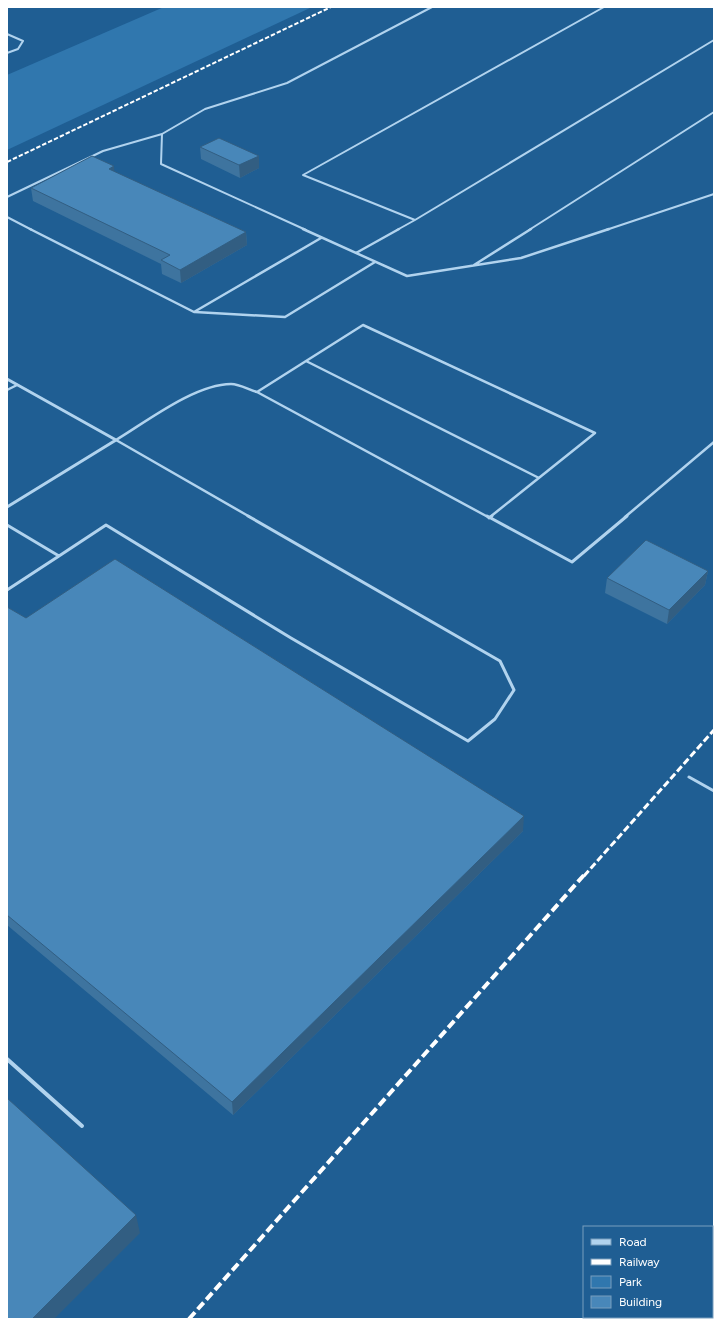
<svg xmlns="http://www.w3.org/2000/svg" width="721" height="1326" font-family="Figtree,sans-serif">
<rect width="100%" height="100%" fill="#1f5e93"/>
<!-- green -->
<path fill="#3077ae" d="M164 7H312L7 150V75Z"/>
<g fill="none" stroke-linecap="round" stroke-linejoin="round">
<!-- lane-far3 -->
<path stroke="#b1d3ee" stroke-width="2" d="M7 34 23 41 18 49 7 53
M7 197 103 151 162 134
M7 217 32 230
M415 220 714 40
M306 230 161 164 162 134 205 109 287 83 432 7
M397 230 415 220 303 175 604 7
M529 230 714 112
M606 230 714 194"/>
<!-- lane-far2 -->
<path stroke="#b1d3ee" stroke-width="2.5" d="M30 229 194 312 321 238
M303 229 407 276 521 258 609 229
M356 253 399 229
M474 265 531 229
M195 312 285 317 375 262
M306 361 539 478
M7 390 17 385
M257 392 363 325 595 433 490 517
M250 517 116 440C146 422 195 384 231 384 240 384 249 390 257 392L488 517
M625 517 714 442"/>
<!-- lane-far1 -->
<path stroke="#b1d3ee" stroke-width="3" d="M487 516 572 562 627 516
M489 518 492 516
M7 525 59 556 106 525 291 638 468 741 495 719 514 690 500 661 248 516
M7 590 59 556
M689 777 714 791"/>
<!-- lane -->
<path stroke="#b1d3ee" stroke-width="4" d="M7 1059 82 1126"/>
<!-- street -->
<path stroke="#b1d3ee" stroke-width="3" d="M7 379 116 440 7 507"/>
<!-- rail-far2 -->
<path stroke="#fff" stroke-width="2" stroke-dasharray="4.5 2" stroke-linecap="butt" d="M7 162 331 7"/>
<!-- rail-far1 -->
<path stroke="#fff" stroke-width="3" stroke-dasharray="7 3" stroke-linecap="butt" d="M584 876 714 730"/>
<!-- rail -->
<path stroke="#fff" stroke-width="4" stroke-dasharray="9 4" stroke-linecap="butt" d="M189 1319 584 875"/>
</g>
<!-- wall -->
<path fill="#3e749f" d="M200 147 259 168 240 178 201 159Z
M114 166V172L246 232 247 245 181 283 162 274 161 264 33 201 31 188Z
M708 571 705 585 667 624 605 593 607 578Z
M7 607 26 618 523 831 233 1115 7 925Z"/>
<!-- shaded-wall -->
<path fill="#325e82" d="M259 156V168L240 178 239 165Z
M114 166 115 179 109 169Z
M246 232 247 245 181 283 180 270Z
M708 571 705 585 667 624 669 610Z
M524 816 523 831 233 1115 232 1102Z
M136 1215 140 1233 54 1319H32Z"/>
<!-- building -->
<path fill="#4887b9" stroke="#325e82" d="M219 138 259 156 239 165 200 147Z
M92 156 114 166 109 169 246 232 180 270 161 260 170 255 31 188Z
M646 540 708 571 669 610 607 578Z
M115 559 524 816 232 1102 7 915V607L26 618Z
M7 1098 136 1215 32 1319H7Z"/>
<!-- border -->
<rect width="721" height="1326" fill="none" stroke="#ffffff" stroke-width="16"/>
<!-- legend -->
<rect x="583" y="1226" width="130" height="92" fill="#1f5e93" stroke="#799ebe"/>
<rect x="591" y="1239" width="20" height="6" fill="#b1d3ee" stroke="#799ebe"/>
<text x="619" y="1246" font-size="12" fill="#ffffff">Road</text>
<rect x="591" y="1259" width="20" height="6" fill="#ffffff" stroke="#799ebe"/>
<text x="619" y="1266" font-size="12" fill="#ffffff">Railway</text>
<rect x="591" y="1276" width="20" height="12" fill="#3077ae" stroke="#799ebe"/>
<text x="619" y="1286" font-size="12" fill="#ffffff">Park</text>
<rect x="591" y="1296" width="20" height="12" fill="#4887b9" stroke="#799ebe"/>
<text x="619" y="1306" font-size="12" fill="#ffffff">Building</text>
</svg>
